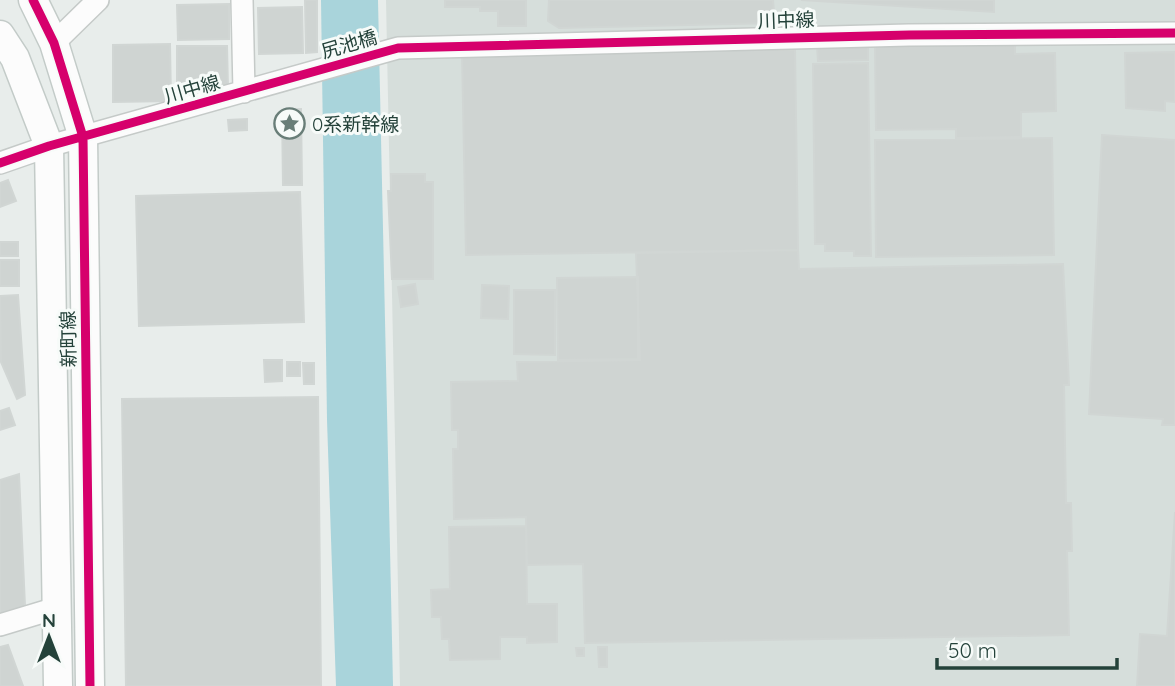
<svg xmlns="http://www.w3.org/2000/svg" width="1175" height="686" font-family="Quicksand,'Noto Sans JP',sans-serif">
<rect width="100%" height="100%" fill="#e8edeb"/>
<!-- built -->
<path fill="#d6dedb" d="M386 0H1175V686H400Z"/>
<!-- water -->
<path fill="#a9d4db" d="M321 0H378L393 686H336L327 420Z"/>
<!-- building -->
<path fill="#cfd4d2" stroke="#d1d6d4" stroke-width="2" d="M305 0H317V52L306 53Z
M445 0H526V26H498V11H480V7H445Z
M549 0H773L775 23 559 28 548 21Z
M801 0H994V12Z
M229 4V39L178 40 177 5Z
M302 7 303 53 259 54 258 8Z
M1015 43V54L1055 53 1056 111 1021 112V137L956 138V129L876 130 875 45Z
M170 44 171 101 113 102V45Z
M177 46H227L228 88 177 103Z
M817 47H868V60L818 61Z
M795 49 798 250 466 255 462 53Z
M1175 52V102L1165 101V111L1126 108 1125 53Z
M868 63 871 256H854V251H825V244H815L813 64Z
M301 109 302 185H283L282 110Z
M247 119V130L229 131 228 120Z
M1102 135 1175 140V425H1162L1163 419 1089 414Z
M1052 138 1054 255 876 257 875 140Z
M391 174H425V182H433V279H392L388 191H391Z
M8 180 16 201 0 207V183Z
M300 192 304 322 139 326 136 196Z
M0 242H18V256H0Z
M798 250 799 269 1063 264 1069 385H1064L1066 503H1071L1072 551H1067L1069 635 585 643 583 564 527 565 526 517 454 519 453 449H458V430H452L451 382 518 381 517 362 640 360 636 253Z
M0 260H19V286H0Z
M638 277V359L558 360 557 278Z
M415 284 418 304 401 307 398 287Z
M482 285 509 286 508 319 481 318Z
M514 290H555V355L514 354Z
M18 295 25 395 17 399 1 362 0 296Z
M264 360H282V381L265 382Z
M287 362H300V376H287Z
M303 363H314V384H304Z
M318 397 321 686H126L122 399Z
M9 408 15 425 0 430V411Z
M19 474 25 606 0 615V480Z
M1175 512V686H1137L1140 634 1167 636Z
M526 526 527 604H557V642L527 643V637H500V659L450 660 449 639H442L441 617H432L431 590 450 589 449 527Z
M8 645 23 686H0V647Z
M598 647H607V667H599Z
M576 648H584V656H577Z"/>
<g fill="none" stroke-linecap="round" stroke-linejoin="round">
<defs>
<path id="street" d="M242 0 244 92
M54 43 98 0
M0 163 49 146 398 48 909 35 1175 33
M0 625 56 608"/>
<path id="secondary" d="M33 0 54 43 83 137 90 686
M0 35 15 58 49 146 58 686"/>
</defs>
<!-- street casing -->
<use href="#street" stroke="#c5cac8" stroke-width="24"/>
<!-- secondary casing -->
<use href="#secondary" stroke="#c3cbc8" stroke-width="31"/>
<!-- street -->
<use href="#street" stroke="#fcfcfc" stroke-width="21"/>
<!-- secondary -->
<use href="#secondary" stroke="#fcfcfc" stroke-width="28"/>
<defs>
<path id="cycleway" d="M33 0 54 43 83 137 90 686
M0 163 49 146 398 48 909 35 1175 33"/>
</defs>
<!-- cycleway casing -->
<use href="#cycleway" stroke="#f7fbf9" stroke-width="13"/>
<!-- cycleway -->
<use href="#cycleway" stroke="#d6006c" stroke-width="9"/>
</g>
<!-- icons -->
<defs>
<symbol id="sight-ring" viewBox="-11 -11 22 22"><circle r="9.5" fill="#f7fbf9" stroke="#697e78" stroke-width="1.5"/><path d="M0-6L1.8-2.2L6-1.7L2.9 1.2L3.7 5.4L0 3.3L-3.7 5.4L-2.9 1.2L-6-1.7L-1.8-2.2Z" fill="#697e78"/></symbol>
</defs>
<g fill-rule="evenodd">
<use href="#sight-ring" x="272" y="106" width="35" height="35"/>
</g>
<g text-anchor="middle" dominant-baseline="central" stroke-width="6" stroke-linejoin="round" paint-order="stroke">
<!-- street labels -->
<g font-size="19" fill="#24423a" stroke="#f7fbf9">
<text transform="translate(786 20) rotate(-2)">川中線</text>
<text transform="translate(349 44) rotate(-16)">尻池橋</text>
<text transform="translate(192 89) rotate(-16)">川中線</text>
<text transform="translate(68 339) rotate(-91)">新町線</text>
</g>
<!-- poi labels -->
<g font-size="19" fill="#24423a" stroke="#f7fbf9" text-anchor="start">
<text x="312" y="124">0系新幹線</text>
</g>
</g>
<!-- north arrow -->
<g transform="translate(49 637)" stroke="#f7fbf9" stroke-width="5" paint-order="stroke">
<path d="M0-5L12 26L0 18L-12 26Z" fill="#24423a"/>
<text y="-10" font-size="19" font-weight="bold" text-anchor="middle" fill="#24423a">N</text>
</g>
<!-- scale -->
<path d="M937 658v10h180v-10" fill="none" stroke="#24423a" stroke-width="3.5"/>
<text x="948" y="658" font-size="21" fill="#24423a" stroke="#f7fbf9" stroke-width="5" paint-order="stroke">50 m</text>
</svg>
